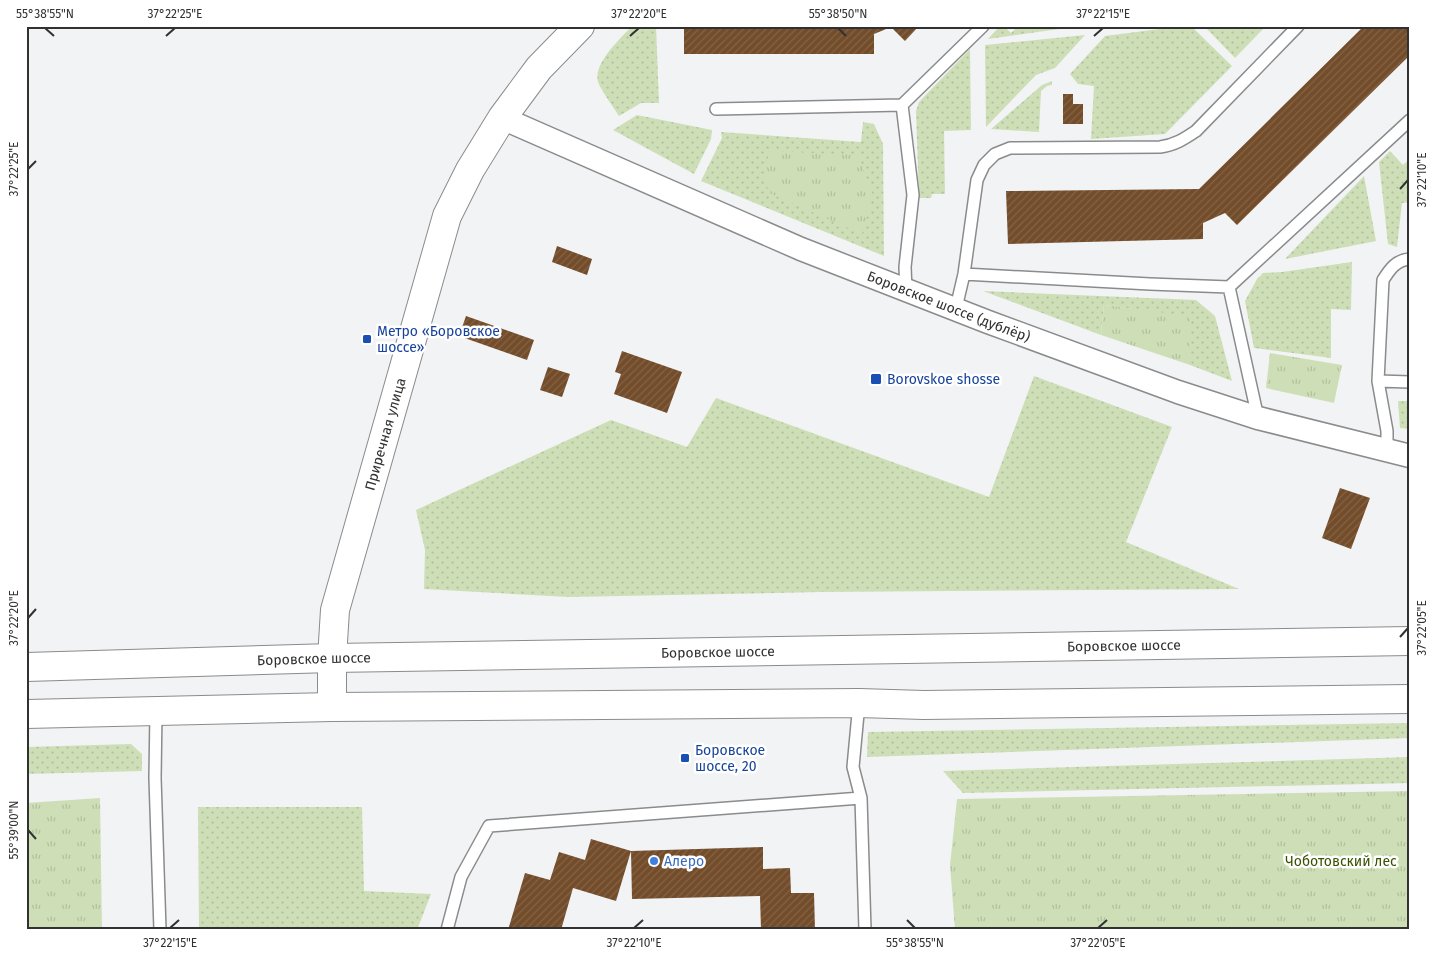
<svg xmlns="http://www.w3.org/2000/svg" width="1436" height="956" font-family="'Fira Sans',sans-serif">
<defs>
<pattern id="grass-dots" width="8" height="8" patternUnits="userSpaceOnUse" patternTransform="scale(1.25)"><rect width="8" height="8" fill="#cedfb7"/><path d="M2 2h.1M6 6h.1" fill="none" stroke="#b1c09e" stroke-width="1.8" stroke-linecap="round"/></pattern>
<pattern id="park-tufts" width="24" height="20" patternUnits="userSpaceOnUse" patternTransform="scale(1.25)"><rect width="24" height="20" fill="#cedfb7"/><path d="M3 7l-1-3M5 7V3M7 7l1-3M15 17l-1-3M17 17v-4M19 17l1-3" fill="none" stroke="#b1c09e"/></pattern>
<pattern id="building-hatch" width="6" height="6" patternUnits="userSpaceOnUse" patternTransform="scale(1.25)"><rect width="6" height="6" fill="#734c2a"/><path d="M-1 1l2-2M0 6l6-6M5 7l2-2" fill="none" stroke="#836348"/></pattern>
</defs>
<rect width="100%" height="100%" fill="#f2f3f4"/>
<!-- grass -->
<path fill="url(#grass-dots)" d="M632 26H656L659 103H641L619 116C614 108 601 90 598 82 593 63 620 39 632 26Z
M1000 26H1004L1011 33 1018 26H1081L988 39Z
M1183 26H1191L1232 66 1165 134 1091 139 1094 86 1078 84 1070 74 1105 36Z
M1204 26H1266L1235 58Z
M1085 35 1055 68 1036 75 986 127 985 45Z
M970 49 971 130 944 131 945 194H932L931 198H919L916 111 919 102Z
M1052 81V85L1047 86 1041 91 1039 132 991 129 1042 85Z
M637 115 712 130 711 139 694 174 613 130Z
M863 122 874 124 883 144 884 256 701 181 722 138 721 132 861 142Z
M1390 151 1403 165 1410 159V202L1402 203 1397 247 1388 244 1379 162Z
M1364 176 1376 241 1285 259Z
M1352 262 1351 310 1331 309V358L1254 348 1245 301 1257 279 1263 273 1282 272Z
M983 291 1196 300 1215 316 1232 381 1190 365V317L1104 305 1101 335Z
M1034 376 1172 427 1126 542 1239 589 821 592 569 597 424 589 425 550 416 510 611 420 687 447 716 398 989 497Z
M1398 401H1410V429L1400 428Z
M1410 723V738L867 757 868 732Z
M131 744 142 754V771L26 774V747Z
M1410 757V783L963 793 943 771Z
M198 807H362L364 891 431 894 417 930H199Z"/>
<!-- park -->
<path fill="url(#park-tufts)" d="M769 151 858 155 873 195 862 234 769 193 765 178Z
M1104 305 1190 316V365L1101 335Z
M1270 353 1342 365 1334 403 1266 388Z
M1410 791V930H955L950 865 957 799Z
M100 798 102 930H26V803Z"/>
<!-- building -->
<path fill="url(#building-hatch)" d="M684 26H919L905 41 891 27 874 34V54H684Z
M1364 26H1410V55L1237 225 1225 213 1203 223V239L1008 244 1006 191 1199 189Z
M1063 94H1073V104H1083V124H1063Z
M557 246 592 259 587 275 552 262Z
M466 316 534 340 527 360 459 336Z
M622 351 682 372 667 413 614 394 621 374 615 372Z
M548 367 570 374 562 397 540 390Z
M1340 488 1370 498 1351 549 1322 538Z
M591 839 631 851 616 901 573 888 561 930H508L525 873 550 880 559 852 585 860Z
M763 847V869L790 868 791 893H814L815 930H761L760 896 632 899 631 851Z"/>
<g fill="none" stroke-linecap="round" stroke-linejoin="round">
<defs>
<path id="service" d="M716 109 902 105
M964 274 1150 284 1229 287 1410 120
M1229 287 1258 418
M906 290 905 267 913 195 902 105 983 26
M956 308 964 274 977 180 984 165 995 154 1010 148 1160 147C1175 145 1184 139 1196 131L1298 26
M1378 381 1410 382
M1387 451V431L1378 381 1383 280C1390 269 1396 260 1410 259
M859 703 853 767 861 798 865 930
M156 712 155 778 160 930
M447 930 461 877 489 826 861 798"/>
<g id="minor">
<path id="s1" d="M502 118 801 249 988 322 1178 392 1258 418 1410 456"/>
</g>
<g id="tertiary">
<path id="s2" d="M332 707V658L335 610 447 216 470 170 502 118 539 68 580 26"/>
</g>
<g id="primary">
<path id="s3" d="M26 667 332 658 1410 641"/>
<path d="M26 714 332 707 859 703 924 705 1410 699"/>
</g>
</defs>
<!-- service casing -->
<use href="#service" stroke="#8a8b8d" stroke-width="14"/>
<!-- minor casing -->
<use href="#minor" stroke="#8a8b8d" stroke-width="25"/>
<!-- tertiary casing -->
<use href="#tertiary" stroke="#8a8b8d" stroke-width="30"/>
<!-- primary casing -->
<use href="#primary" stroke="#8a8b8d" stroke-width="30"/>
<!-- service -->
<use href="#service" stroke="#fff" stroke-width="11"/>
<!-- minor -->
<use href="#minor" stroke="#fff" stroke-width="22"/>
<!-- tertiary -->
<use href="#tertiary" stroke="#fff" stroke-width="28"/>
<!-- primary -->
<use href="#primary" stroke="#fff" stroke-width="28"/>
</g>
<!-- ticks -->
<path fill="none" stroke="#313132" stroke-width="2" d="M45 28 54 36M838 28 846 36M166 36 175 28M630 36 639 28M1094 36 1103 28M28 169 36 161M1400 189 1408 180M28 618 36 609M1400 637 1408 628M28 830 36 839M907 920 915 928M170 928 179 920M634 928 643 920M1098 928 1107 920"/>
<!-- markers -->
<g fill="#1a4fb4" stroke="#fff" stroke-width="2">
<rect x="362" y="334" width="10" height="10" rx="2.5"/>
<rect x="870" y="373" width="12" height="12" rx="2.5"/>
<rect x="680" y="753" width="10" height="10" rx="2.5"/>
</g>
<circle fill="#3f7fe0" stroke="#fff" stroke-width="2" cx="654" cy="861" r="5"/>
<g text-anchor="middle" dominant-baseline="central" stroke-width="5" stroke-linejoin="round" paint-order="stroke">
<!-- street labels -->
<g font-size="14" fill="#313132" stroke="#fff">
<text stroke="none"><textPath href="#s1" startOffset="485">Боровское шоссе (дублёр)</textPath></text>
<text stroke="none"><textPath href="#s2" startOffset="280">Приречная улица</textPath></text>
<text stroke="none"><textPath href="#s3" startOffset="1098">Боровское шоссе</textPath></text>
<text stroke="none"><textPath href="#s3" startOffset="692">Боровское шоссе</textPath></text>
<text stroke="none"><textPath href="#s3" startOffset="288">Боровское шоссе</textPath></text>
</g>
<!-- transit labels -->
<g font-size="14" fill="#164399" stroke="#fff" text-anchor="start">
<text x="377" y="331">Метро «Боровское<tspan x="377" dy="16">шоссе»</tspan></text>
<text x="887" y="379">Borovskoe shosse</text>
<text x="695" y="750">Боровское<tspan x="695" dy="16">шоссе, 20</tspan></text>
</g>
<!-- shop labels -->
<g font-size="14" fill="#366cbe" stroke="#fff" text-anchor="start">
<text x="664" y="861">Алеро</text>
</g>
<!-- park labels -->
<g font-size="14" fill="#395101" stroke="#fff">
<text x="1341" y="861">Чоботовский лес</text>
</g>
</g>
<!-- border -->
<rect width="1436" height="956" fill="none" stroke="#ffffff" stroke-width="55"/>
<rect x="28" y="28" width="1380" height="900" fill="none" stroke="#313132" stroke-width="2"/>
<g font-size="12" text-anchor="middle" fill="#313132">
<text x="45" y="18">55°38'55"N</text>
<text x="175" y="18">37°22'25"E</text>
<text x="639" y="18">37°22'20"E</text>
<text x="838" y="18">55°38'50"N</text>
<text x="1103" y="18">37°22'15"E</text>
<text transform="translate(14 169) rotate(-90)" y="4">37°22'25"E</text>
<text transform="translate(1422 180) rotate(-90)" y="4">37°22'10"E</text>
<text transform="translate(14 618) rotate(-90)" y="4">37°22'20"E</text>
<text transform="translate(1422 628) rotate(-90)" y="4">37°22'05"E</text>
<text transform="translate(14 830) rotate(-90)" y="4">55°39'00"N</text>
<text x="170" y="947">37°22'15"E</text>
<text x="634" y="947">37°22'10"E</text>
<text x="915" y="947">55°38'55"N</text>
<text x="1098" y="947">37°22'05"E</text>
</g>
</svg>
